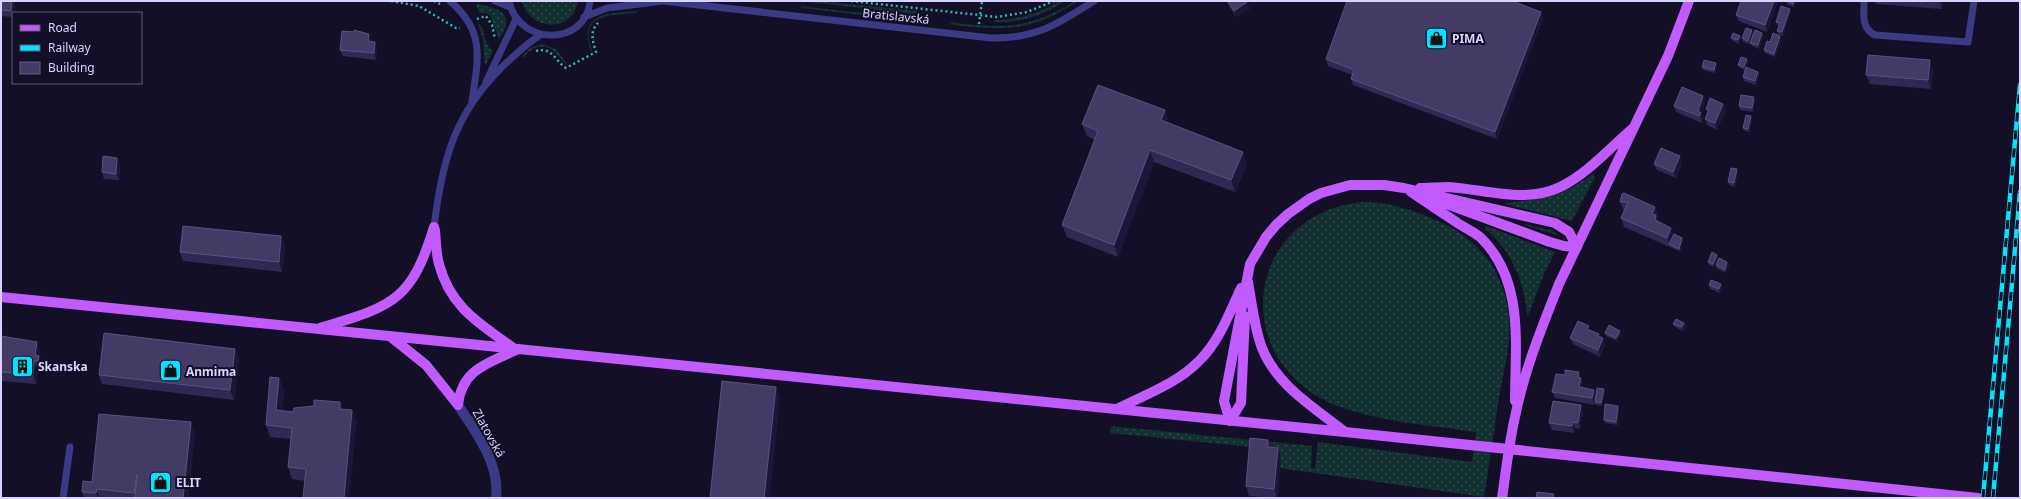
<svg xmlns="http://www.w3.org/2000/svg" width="2021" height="499" font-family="'Noto Sans',sans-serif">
<defs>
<pattern id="grass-dots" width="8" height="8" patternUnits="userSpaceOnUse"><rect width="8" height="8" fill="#12302f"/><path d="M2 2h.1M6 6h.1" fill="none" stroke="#344d4e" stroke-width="1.8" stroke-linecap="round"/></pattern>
</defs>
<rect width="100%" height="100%" fill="#130f26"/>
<!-- grass -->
<path fill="url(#grass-dots)" d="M521 1H578C573 33 531 32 521 1Z
M800 1H819L917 11 915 14Z
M1060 1H1065C1044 15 1020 23 995 22V20C1018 20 1040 13 1060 1Z
M1075 1H1078C1032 31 1007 31 954 25L949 22C1002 29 1028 30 1075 1Z
M477 4C499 8 517 14 499 39L491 17 486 13H480L476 6Z
M799 6 909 18 904 20 803 8Z
M638 11 636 13C611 15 578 14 592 50L591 51C577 12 610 13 638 11Z
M478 23C486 28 483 45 493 51L485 66 483 40Z
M542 44 556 49 567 64 564 63C553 46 539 39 524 57H521L530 48Z
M1592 174 1595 175 1594 179 1572 221 1505 204V203C1536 200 1567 195 1592 174Z
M1365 202C1392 202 1415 211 1440 222 1489 244 1513 287 1509 341 1507 360 1502 379 1499 398 1494 431 1489 464 1484 497L1280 468 1281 457 1272 449 1110 433 1111 426 1312 446 1311 468 1315 469 1318 442 1472 462 1476 432C1429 425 1351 420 1312 393 1226 334 1259 209 1365 202Z
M1524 224 1551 230 1560 236 1525 225Z
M1486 226 1555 252 1544 274 1528 316H1527C1525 283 1511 249 1485 229Z"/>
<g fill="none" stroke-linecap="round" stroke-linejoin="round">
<!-- path -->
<path stroke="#2fb8b0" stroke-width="2.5" stroke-dasharray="2 3" stroke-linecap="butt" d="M391 1 419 6 456 28H460
M434 1 440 4
M851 1 997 17 1027 12 1054 1
M477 19 486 16 492 25 495 39
M979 24 982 1
M536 51C553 47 554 60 566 68L596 52C593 41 589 32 598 23"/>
<!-- lane -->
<path stroke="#3d3a85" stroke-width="7" d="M450 1C486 32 478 59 472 101
M495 1 510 7
M509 1C518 46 586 47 590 1
M663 1 991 38C1036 39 1058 24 1094 1
M1864 1C1864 15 1861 28 1875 35L1968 42 1974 1
M584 17 607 8 663 1
M486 82 516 19
M434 227C442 161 454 114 503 66 515 55 526 44 540 35
M63 498 70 447"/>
<!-- street -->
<path stroke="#3d3a85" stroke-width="10" d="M458 405C476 433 500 463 496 498"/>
<!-- primary -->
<path stroke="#c25bff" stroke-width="10" d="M1420 188C1429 188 1438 187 1448 187 1484 189 1525 204 1560 187 1587 174 1609 149 1632 129
M1411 192C1427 203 1443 213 1459 224 1466 228 1474 232 1480 237 1525 280 1515 345 1515 401
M1436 200 1550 242 1564 246 1577 247
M435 230C436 241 436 254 439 264 451 309 481 324 516 350
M1248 282C1252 303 1254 327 1262 348 1277 386 1314 407 1345 432
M1 297 1345 432 1978 498
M320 328C391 306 411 303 434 227
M391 337 426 365 458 405
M458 405C462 369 487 364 516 350
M1117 409C1144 395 1176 384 1198 362 1219 342 1229 314 1241 288
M1230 421 1224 401 1250 264 1266 237 1276 225 1288 214 1309 199 1321 193 1350 185H1384L1404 188 1555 223 1569 232 1577 247
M1230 421 1241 403 1245 316
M1502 498C1506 471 1509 443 1515 417 1524 371 1542 327 1559 284L1668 56 1689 1"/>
<defs>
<path id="rail" d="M1983 498 2020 85
M1993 498 2020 192"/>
</defs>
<!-- rail casing -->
<use href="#rail" stroke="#00e5ff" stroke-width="4.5"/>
<!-- rail -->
<use href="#rail" stroke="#130f26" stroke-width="3" stroke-dasharray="9" stroke-linecap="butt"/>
</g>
<!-- wall -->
<path fill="#312854" d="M1 1H15L14 13H13V17L1 16Z
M1226 1H1246L1250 9 1236 17Z
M1778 1 1767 32 1739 21 1736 15Z
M1786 1H1796L1794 7 1788 5Z
M1875 1H1943L1942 9 1876 4Z
M1541 12 1543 18 1497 139 1353 85 1351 79 1352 75 1328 66 1326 59Z
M1791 12 1783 36 1778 34 1777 31 1779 26 1777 25 1776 22Z
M1752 30 1754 33 1750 44 1743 42 1742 38Z
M1762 33 1763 36 1759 49 1752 46 1750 43Z
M369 34 371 41 375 42 377 48 376 60 343 56 340 50Z
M1740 36 1741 39 1739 44 1733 41 1731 38Z
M1782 39 1775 57 1765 53 1764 50 1770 42Z
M1747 59 1748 62 1746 68 1758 72 1759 75 1756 85 1744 81 1743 77 1745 70 1740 68 1738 65Z
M1717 66 1715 73 1703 70 1702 67Z
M1933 69 1931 89 1870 84 1866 75Z
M1755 100 1753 112 1740 110 1739 106Z
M1705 102 1701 114 1703 119 1702 123 1676 112 1674 106Z
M1706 109 1726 110 1717 130 1707 125 1705 119 1707 113Z
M1751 116 1752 119 1750 132 1744 131 1743 128Z
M1169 122V123L1247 164 1235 192 1154 162 1118 257 1067 237 1062 225 1095 140 1087 136 1082 124Z
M117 158 120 164 119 180 104 179 102 172Z
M1682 163 1676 178 1657 170 1654 164Z
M1738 172 1735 187 1729 185 1728 182Z
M1622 194 1659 216 1657 220 1658 221 1674 234 1682 238 1683 241 1681 252 1624 227 1621 218 1624 211 1620 202Z
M281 236 285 246 282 272 183 261 180 252Z
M1717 255 1718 258 1714 267 1709 265 1708 262Z
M1727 262 1729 265 1726 273 1717 269 1716 265Z
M1709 285 1722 287 1720 293 1710 289Z
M1684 323 1686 326 1683 331 1675 327 1673 324Z
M1590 330 1605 345 1600 357 1573 344 1570 338Z
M1605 333 1621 334 1617 341 1606 336Z
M1 336 40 351 39 356 43 365 41 371 38 370 36 384 1 381Z
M235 349 239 358 234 400 102 384 99 375Z
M1579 372 1583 384V388L1596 395 1605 392 1602 406 1596 405 1595 403V405L1555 398 1552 392 1565 375Z
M279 378 284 390 282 411 293 412 314 406 340 402 343 409 352 410 357 422 305 481 292 479 288 467 291 439 270 437 266 425Z
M1581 405 1583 412 1580 429 1575 428 1574 433 1552 430 1549 423Z
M1618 406 1619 409 1618 425 1605 423 1604 420Z
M195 434 188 498H84L82 492 92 482Z
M1281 457 1277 498 1249 496 1246 486Z"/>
<!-- shaded-wall -->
<path fill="#1d163a" d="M12 1H15L14 13H13V16L11 11Z
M1774 1H1778L1767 32 1765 25Z
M1794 1H1796L1794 7 1793 4Z
M1939 1H1943L1942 9Z
M1247 2 1250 9 1236 17 1234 11Z
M1790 9 1791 12 1783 36 1782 32Z
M1541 12 1543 18 1497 139 1495 132Z
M1752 30 1754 33 1750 44 1748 41Z
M1762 33 1763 36 1759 49 1758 45Z
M369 34 371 40 370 47 368 41Z
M1740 36 1741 39 1739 44 1738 40Z
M1780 36 1782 39 1775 57 1774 54Z
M375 42 377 48 376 60 374 53Z
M1747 59 1748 62 1745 70 1744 67Z
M1930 60 1933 69 1931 89 1928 80Z
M1716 63 1717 66 1715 73 1714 70Z
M1758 72 1759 75 1756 85 1755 81Z
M1703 96 1705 102 1701 114 1703 119 1702 123 1698 111Z
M1754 97 1755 100 1753 112 1752 108Z
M1723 104 1726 110 1717 130 1715 123Z
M1165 110 1169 122 1165 132 1161 120Z
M1751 116 1752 119 1750 132 1748 129Z
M1150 150 1154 162 1118 257 1114 245Z
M1243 152 1247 164 1235 192 1231 180Z
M1680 156 1682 163 1676 178 1673 172Z
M117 158 120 164 119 180 116 174Z
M1737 169 1738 172 1735 187 1734 183Z
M1655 207 1659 216 1657 220 1659 225V230L1652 214Z
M1671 228 1675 237 1669 244 1667 238Z
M281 236 285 246 282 272 279 262Z
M1682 238 1683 241 1681 252 1679 249Z
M1717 255 1718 258 1714 267 1713 264Z
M1727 262 1729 265 1726 273 1725 270Z
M1721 284 1722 287 1720 293 1719 289Z
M1684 323 1686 326 1683 331 1682 327Z
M1620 331 1621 334 1617 341 1616 338Z
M1603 338 1605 345 1600 357 1598 350Z
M37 342 40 351 39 356 43 365 41 371 35 355Z
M235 349 239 358 234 400 230 390Z
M34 361 38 370 36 384 33 374Z
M1579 372 1583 384 1582 394 1579 387 1578 377Z
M279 378 284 390 281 422 276 410Z
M776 387 780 399 770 498H764Z
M1604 389 1605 392 1602 406 1601 403Z
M1594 390 1597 396 1595 402V405L1592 398Z
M340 402 345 414 340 409Z
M1581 405 1583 412 1580 429 1578 423Z
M1618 406 1619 409 1618 425 1616 422Z
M352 410 357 422 349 498H344Z
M191 422 195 434 188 498H183Z
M1573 422 1575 428 1574 433 1572 426Z
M1268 440 1272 449 1268 447Z
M1278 448 1281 457 1277 498 1274 489Z
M97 489 100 498H98L96 493Z"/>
<!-- building -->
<path fill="#433a66" stroke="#5a527e" d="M1 1H12L11 11 1 10Z
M1228 1H1246L1247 2 1234 11Z
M1347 1H1512L1541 12 1495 132 1351 79 1354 70 1326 59Z
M1741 1H1774L1765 25 1736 15Z
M1787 1H1794L1793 4Z
M1781 6 1790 9 1782 32 1777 31 1780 23 1776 22Z
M1746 28 1752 30 1748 41 1742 38Z
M354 30 369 34 368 41 375 42 374 53 340 50 342 31 354 32Z
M1755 30 1762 33 1758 45 1750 43Z
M1733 33 1740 36 1738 40 1731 38Z
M1773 33 1780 36 1774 54 1764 50 1767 41 1770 42Z
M1868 55 1930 60 1928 80 1866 75Z
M1741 57 1747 59 1744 67 1738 65Z
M1704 60 1716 63 1714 70 1702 67Z
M1746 67 1758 72 1755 81 1743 77Z
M1098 85 1165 110 1161 120 1243 152 1231 180 1150 150 1114 245 1062 225 1098 131 1082 124Z
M1682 87 1703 96 1698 111 1701 113 1699 116 1674 106Z
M1741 95 1754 97 1752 108 1739 106Z
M1710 98 1723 104 1715 123 1705 119 1709 110 1706 109Z
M1746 115 1751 116 1748 129 1743 128Z
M1661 148 1680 156 1673 172 1654 164Z
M103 156 117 158 116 174 102 172Z
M1731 168 1737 169 1734 183 1728 182Z
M1624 193 1655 207 1652 214 1656 215 1655 220 1671 228 1667 238 1621 218 1628 202H1620L1622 194Z
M183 226 281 236 279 262 180 252Z
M1674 234 1682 238 1679 249 1669 244Z
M1712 252 1717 255 1713 264 1708 262Z
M1719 258 1727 262 1725 270 1716 265Z
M1711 280 1721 284 1719 289 1709 285Z
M1676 319 1684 323 1682 327 1673 324Z
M1578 321 1589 326 1587 329 1599 334 1598 336 1603 338 1598 350 1570 338Z
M1609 325 1620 331 1616 338 1605 333Z
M104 333 235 349 230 390 99 375Z
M1 336 37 342 35 355 39 356 38 361H34L33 374 1 372Z
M1565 370 1579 372 1578 377 1581 378 1579 387 1594 390 1592 398 1552 392 1556 374 1565 375Z
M270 377 279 378 276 410 293 412 294 408 314 406V400L340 402V409L352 410 344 498H303L306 469 288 467 292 428 266 425Z
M722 381 776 387 764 498H710Z
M1597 388 1604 389 1601 403 1595 402Z
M1553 401 1581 405 1578 423 1573 422 1572 426 1549 423Z
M1605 404 1618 406 1616 422 1604 420Z
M99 414 191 422 183 498H135L137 474 134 493 97 489 96 493 82 492 83 481 92 482Z
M1250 438 1268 440V447L1278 448 1274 489 1246 486Z
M1537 492 1554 494 1553 498H1536Z"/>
<!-- icons -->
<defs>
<symbol id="shop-square" viewBox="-11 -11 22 22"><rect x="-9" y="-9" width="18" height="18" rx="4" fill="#00e5ff" stroke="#130f26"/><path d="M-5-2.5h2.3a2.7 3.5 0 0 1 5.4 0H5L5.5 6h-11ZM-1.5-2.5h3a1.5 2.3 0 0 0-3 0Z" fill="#111"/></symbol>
<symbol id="building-square" viewBox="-11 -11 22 22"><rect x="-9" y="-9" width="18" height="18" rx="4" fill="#00e5ff" stroke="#130f26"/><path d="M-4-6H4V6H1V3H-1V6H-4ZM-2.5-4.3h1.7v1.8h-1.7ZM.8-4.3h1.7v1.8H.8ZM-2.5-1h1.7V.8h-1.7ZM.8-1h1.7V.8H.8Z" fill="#111"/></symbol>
</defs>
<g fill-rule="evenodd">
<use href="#shop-square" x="1424" y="26" width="25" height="25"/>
<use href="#building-square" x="10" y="354" width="25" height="25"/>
<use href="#shop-square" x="158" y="358" width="25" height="25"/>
<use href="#shop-square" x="148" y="470" width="25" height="25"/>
</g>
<g text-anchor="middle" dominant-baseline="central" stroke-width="4" stroke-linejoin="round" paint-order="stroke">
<!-- street labels -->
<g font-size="12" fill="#d9d4ff" stroke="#130f26">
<text transform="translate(896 16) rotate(6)">Bratislavská</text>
<text transform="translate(489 433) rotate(61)">Zlatovská</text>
</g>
<!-- poi labels -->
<g font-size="12" font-weight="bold" fill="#d9d4ff" stroke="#130f26" text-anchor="start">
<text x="1452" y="38">PIMA</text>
<text x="38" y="366">Skanska</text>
<text x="186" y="371">Anmima</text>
<text x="176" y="482">ELIT</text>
</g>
</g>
<!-- border -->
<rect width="2021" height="499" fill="none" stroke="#d9d4ff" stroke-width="4"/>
<!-- legend -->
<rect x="12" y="12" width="130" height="72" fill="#130f26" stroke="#625e7d"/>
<rect x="20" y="25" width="20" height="6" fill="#c25bff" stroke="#625e7d"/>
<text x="48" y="32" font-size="12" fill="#d9d4ff">Road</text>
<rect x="20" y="45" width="20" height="6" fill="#00e5ff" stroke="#625e7d"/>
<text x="48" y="52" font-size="12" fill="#d9d4ff">Railway</text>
<rect x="20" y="62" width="20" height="12" fill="#433a66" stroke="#625e7d"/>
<text x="48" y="72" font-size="12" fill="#d9d4ff">Building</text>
</svg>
